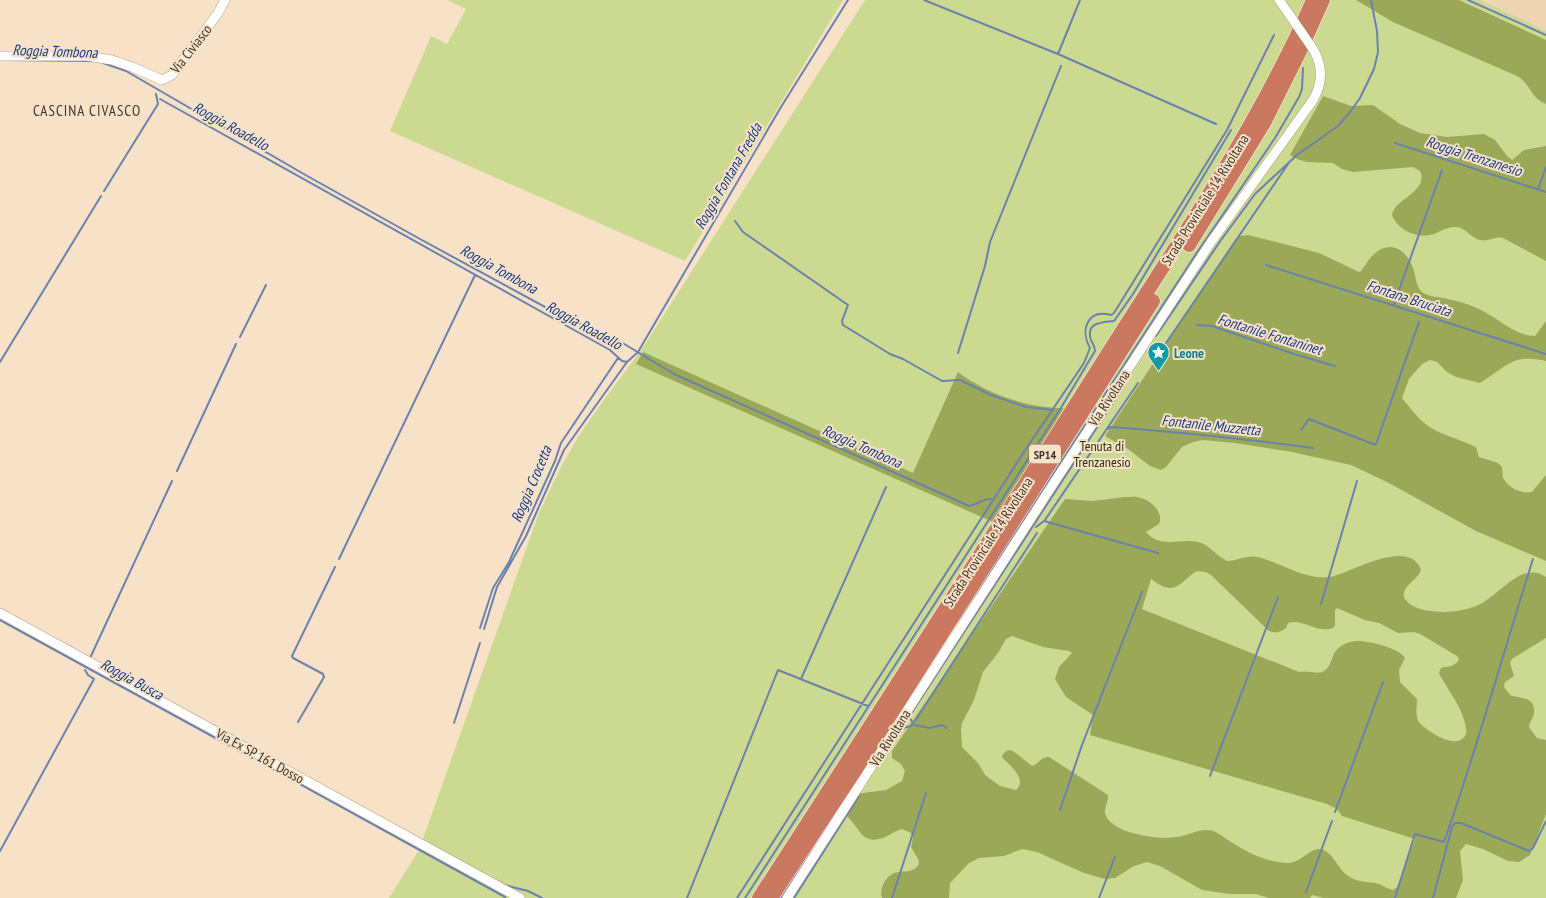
<svg xmlns="http://www.w3.org/2000/svg" width="1546" height="898" font-family="'PT Sans Narrow',sans-serif">
<rect width="100%" height="100%" fill="#f8e2c7"/>
<!-- built -->
<path fill="#eed5b4" d="M1474 0H1546V33Z"/>
<!-- green -->
<path fill="#ccd991" d="M447 0H843L685 261 390 131 431 36 447 44 466 9Z
M865 0H1480L1546 31V898H389L419 850 539 513 561 467 578 437 603 401 642 349Z"/>
<!-- forest -->
<path fill="#9ba857" fill-rule="evenodd" d="M1356 0H1459L1546 40V104C1531 99 1530 83 1517 76L1393 22Z
M1323 96 1351 106 1373 105 1400 124 1420 133 1447 137 1484 134 1495 140 1507 156 1512 160 1524 150 1546 146V261L1503 238C1495 236 1488 242 1480 240 1471 238 1466 228 1457 227 1447 226 1439 233 1430 235 1415 238 1397 229 1392 215 1395 198 1429 192 1420 171L1413 167 1353 172 1342 169 1333 163 1307 162 1297 159 1290 155Z
M1248 235 1319 253 1359 272 1361 271C1365 266 1368 260 1372 256 1391 237 1408 251 1414 271 1416 278 1416 287 1422 292 1429 297 1440 297 1448 299 1458 301 1468 304 1477 308 1496 316 1514 336 1535 336L1546 321V361C1513 353 1506 367 1480 383L1456 377 1447 372 1437 362 1430 360 1422 364 1409 379 1402 398C1409 406 1415 415 1423 422 1438 435 1458 438 1476 447L1479 457 1498 463 1502 467 1503 478C1509 488 1520 494 1532 492L1546 475V561L1476 531 1387 482 1351 465 1292 452 1235 443 1203 440 1193 442 1182 447 1166 467 1161 470 1150 466 1128 449 1105 436 1235 240 1240 236Z
M643 352 913 473 958 372C987 394 1028 408 1064 408L993 522 636 364Z
M1125 497C1130 497 1136 496 1141 498 1152 501 1164 513 1159 524L1146 532C1160 549 1180 538 1198 542 1209 544 1216 556 1227 561 1237 561 1246 555 1257 557 1281 562 1309 583 1334 576 1355 570 1410 538 1421 570 1417 581 1402 585 1404 598 1411 607 1420 610 1431 611 1446 613 1461 612 1476 606 1497 599 1521 559 1546 577V638L1512 659 1510 663 1514 676 1505 682 1504 687 1510 695C1520 699 1535 696 1534 712 1534 717 1530 721 1529 727L1537 738 1546 740V814L1530 855 1519 862 1508 861 1483 849 1466 844 1460 851 1463 880 1456 898H1324L1312 895 1310 898H1269L1256 894H1230L1202 890 1160 866 1147 862 1134 866 1115 878 1105 879 1084 873 1037 852 1022 849 1004 856 979 858 969 863 950 883 949 898H882C879 889 885 877 894 873 903 870 910 874 918 866L919 861 911 847 913 838 911 833 902 829C894 831 888 837 879 839 860 844 858 823 845 815L855 794 886 790 902 781 905 771 901 764 892 758V751L1065 499 1093 501ZM1197 571 1206 572 1211 575 1269 631C1277 634 1280 632 1286 628L1288 623C1303 618 1317 634 1333 628L1335 625V610L1337 608 1365 620 1379 623 1398 633 1414 632 1420 634 1457 656 1459 659C1456 667 1448 666 1441 668L1439 673C1448 691 1464 709 1466 729 1467 733 1466 736 1462 739 1452 747 1426 731 1419 722 1415 716 1417 706 1417 699L1400 682 1399 670 1405 658C1400 648 1369 641 1358 641 1352 641 1345 643 1340 647 1330 653 1333 668 1322 672 1315 674 1307 670 1299 672L1142 609 1151 579C1156 582 1160 586 1165 587 1178 592 1187 576 1197 571ZM1012 636 1043 647 1069 651 1072 653 1059 667 1055 679 1066 697 1093 715 1090 735 1327 804 1337 809 1342 816 1415 839 1397 887 1393 890C1388 889 1384 886 1379 884 1369 881 1355 883 1347 875 1338 869 1332 850 1320 849 1310 848 1300 864 1286 863 1269 862 1250 854 1236 845 1228 841 1221 834 1213 831 1200 827 1189 836 1176 837 1159 840 1110 834 1105 813 1104 807 1109 801 1108 795L1049 757C1041 756 1039 764 1032 766L1013 751 1008 750 1003 754 1002 757C1010 766 1028 779 1016 790L1000 786 985 775 978 763 962 747 961 730 962 723 974 700 983 672 998 653 1006 639Z"/>
<g fill="none" stroke-linecap="round" stroke-linejoin="round">
<!-- stream -->
<path stroke="#6b82ae" stroke-width="2" d="M924 0 1058 54 1216 124
M1468 0 1546 35
M1058 54 1080 0
M0 60 93 61
M103 63 126 71 302 173 420 239 558 314 616 339 674 374 969 506C977 505 983 498 991 499
M160 99 610 350 622 361 627 362 564 450 526 536 497 587 484 629
M1395 143 1546 192
M1538 189 1546 167
M104 191 158 104 156 94
M735 221 743 232 848 305 842 321 843 325 890 354 903 359 942 381 960 380 991 395 1026 407 1053 410
M1266 265 1546 354
M1394 304 1442 170
M1197 325 1212 326 1294 354 1335 366
M1156 336 1221 240 1255 194 1297 155 1338 126 1350 112 1360 98 1374 69 1378 52 1377 31 1371 0
M240 337 266 285
M1164 346 1288 164
M958 353 985 266 990 242 1061 66
M0 362 101 196
M627 362 638 352 781 107 848 0
M1107 429 1111 427C1179 432 1246 439 1313 448
M1301 430 1309 419 1373 444H1376L1419 322
M177 471 236 344
M1045 520 1138 383
M1036 527 1044 521 1158 553
M339 559 475 275
M1321 604 1357 481
M0 620 252 758
M958 621 1194 257 1275 138 1299 97 1302 89 1303 68
M480 628 493 588 509 562 555 461 561 443 618 358
M91 656 172 481
M801 679 886 487
M915 721 1037 533
M298 722 324 677 323 674 293 658 292 656 335 567
M454 723 480 643
M914 725 930 728 942 725 947 728
M895 740 903 728 911 726 913 723 909 717 1127 381
M260 762 505 897
M1210 776 1278 597
M1060 810 1082 745 1142 592
M1335 812 1383 682
M0 851 94 679 88 675 85 670
M504 885 528 891 542 898
M1306 892 1332 821
M687 898 778 670 868 706
M737 898 1024 452 1084 363 1090 348C1080 330 1087 309 1111 315L1114 313 1227 130 1274 35
M745 898 1059 411 1095 351C1095 346 1093 345 1091 340 1085 322 1103 322 1114 321L1133 294 1231 130
M780 898 835 814
M794 898 859 796
M892 898 926 793
M1099 898 1115 857
M1395 898 1415 834 1444 842C1477 749 1503 653 1533 559
M1433 898 1452 827 1455 823H1461L1529 851 1533 848 1546 821"/>
<defs>
<path id="minor" d="M1279 0 1291 17
M0 56H87L112 60 132 67 162 80 172 75 218 13 225 0
M0 613 520 898
M787 898 1048 492 1211 242 1313 100C1323 83 1323 66 1313 49"/>
<path id="highway" d="M1189 245 1264 123 1301 49 1323 0
M759 898C876 717 993 536 1108 353 1181 238 1258 126 1313 0
M771 898 853 774 1153 301"/>
</defs>
<!-- minor casing -->
<use href="#minor" stroke="#b6a188" stroke-width="10"/>
<!-- highway casing -->
<use href="#highway" stroke="#fff" stroke-width="15"/>
<!-- minor -->
<use href="#minor" stroke="#fff" stroke-width="9"/>
<!-- highway -->
<use href="#highway" stroke="#ca7860" stroke-width="14"/>
<defs>
<path id="minor-bridge" d="M1291 17 1313 49"/>
</defs>
<!-- minor-bridge casing -->
<use href="#minor-bridge" stroke="#b6a188" stroke-width="10" stroke-linecap="butt"/>
<!-- minor-bridge -->
<use href="#minor-bridge" stroke="#fff" stroke-width="9"/>
</g>
<!-- icons -->
<defs>
<symbol id="sight-pin" viewBox="-11 -11 22 30"><path d="M0 17L-7.5 6A9.5 9.5 0 1 1 7.5 6Z" fill="#0f9aa8" stroke="#f8e2c7"/><path d="M0-6L1.8-2.2L6-1.7L2.9 1.2L3.7 5.4L0 3.3L-3.7 5.4L-2.9 1.2L-6-1.7L-1.8-2.2Z" fill="#fff"/></symbol>
</defs>
<g fill-rule="evenodd">
<use href="#sight-pin" x="1146" y="340" width="25" height="34"/>
</g>
<g text-anchor="middle" dominant-baseline="central" stroke-width="4" stroke-linejoin="round" paint-order="stroke">
<!-- shield labels -->
<rect fill="#f8e2c7" stroke="#766a5a" stroke-width="1" x="1029" y="444.5" width="32" height="19" rx="4"/>
<g font-size="12" font-weight="bold" fill="#3f372c">
<text x="1045" y="454">SP14</text>
</g>
<!-- street labels -->
<g font-size="14" fill="#3f372c" stroke="#f8e2c7">
<text transform="translate(191 49) rotate(-52)">Via Civiasco</text>
<text transform="translate(1205 200) rotate(-58)">Strada Provinciale 14 Rivoltana</text>
<text transform="translate(1109 398) rotate(-57)">Via Rivoltana</text>
<text transform="translate(988 542) rotate(-57)">Strada Provinciale 14 Rivoltana</text>
<text transform="translate(890 738) rotate(-58)">Via Rivoltana</text>
<text transform="translate(260 756) rotate(29)">Via Ex SP 161 Dosso</text>
</g>
<!-- culture labels -->
<g font-size="14" font-weight="bold" fill="#0d838f" stroke="#f8e2c7" text-anchor="start">
<text x="1174" y="353">Leone</text>
</g>
<!-- park labels -->
<g font-size="14" fill="#2a300c" stroke="#f8e2c7">
<text x="1102" y="446">Tenuta di<tspan x="1102" dy="16">Trenzanesio</tspan></text>
</g>
<!-- water labels -->
<g font-size="15" font-style="italic" fill="#173c8a" stroke="#f8e2c7">
<text transform="translate(55 51) rotate(2)">Roggia Tombona</text>
<text transform="translate(231 126) rotate(29)">Roggia Roadello</text>
<text transform="translate(1474 156) rotate(18)">Roggia Trenzanesio</text>
<text transform="translate(728 176) rotate(-60)">Roggia Fontana Fredda</text>
<text transform="translate(499 269) rotate(29)">Roggia Tombona</text>
<text transform="translate(1409 298) rotate(18)">Fontana Bruciata</text>
<text transform="translate(584 325) rotate(29)">Roggia Roadello</text>
<text transform="translate(1270 334) rotate(17)">Fontanile Fontaninet</text>
<text transform="translate(1211 425) rotate(6)">Fontanile Muzzetta</text>
<text transform="translate(862 446) rotate(24)">Roggia Tombona</text>
<text transform="translate(531 484) rotate(-67)">Roggia Crocetta</text>
<text transform="translate(132 679) rotate(29)">Roggia Busca</text>
</g>
<!-- neighbourhood labels -->
<g font-size="15" letter-spacing="1" fill="#3f372c" stroke="#f8e2c7">
<text x="87" y="110">CASCINA CIVASCO</text>
</g>
</g>
</svg>
